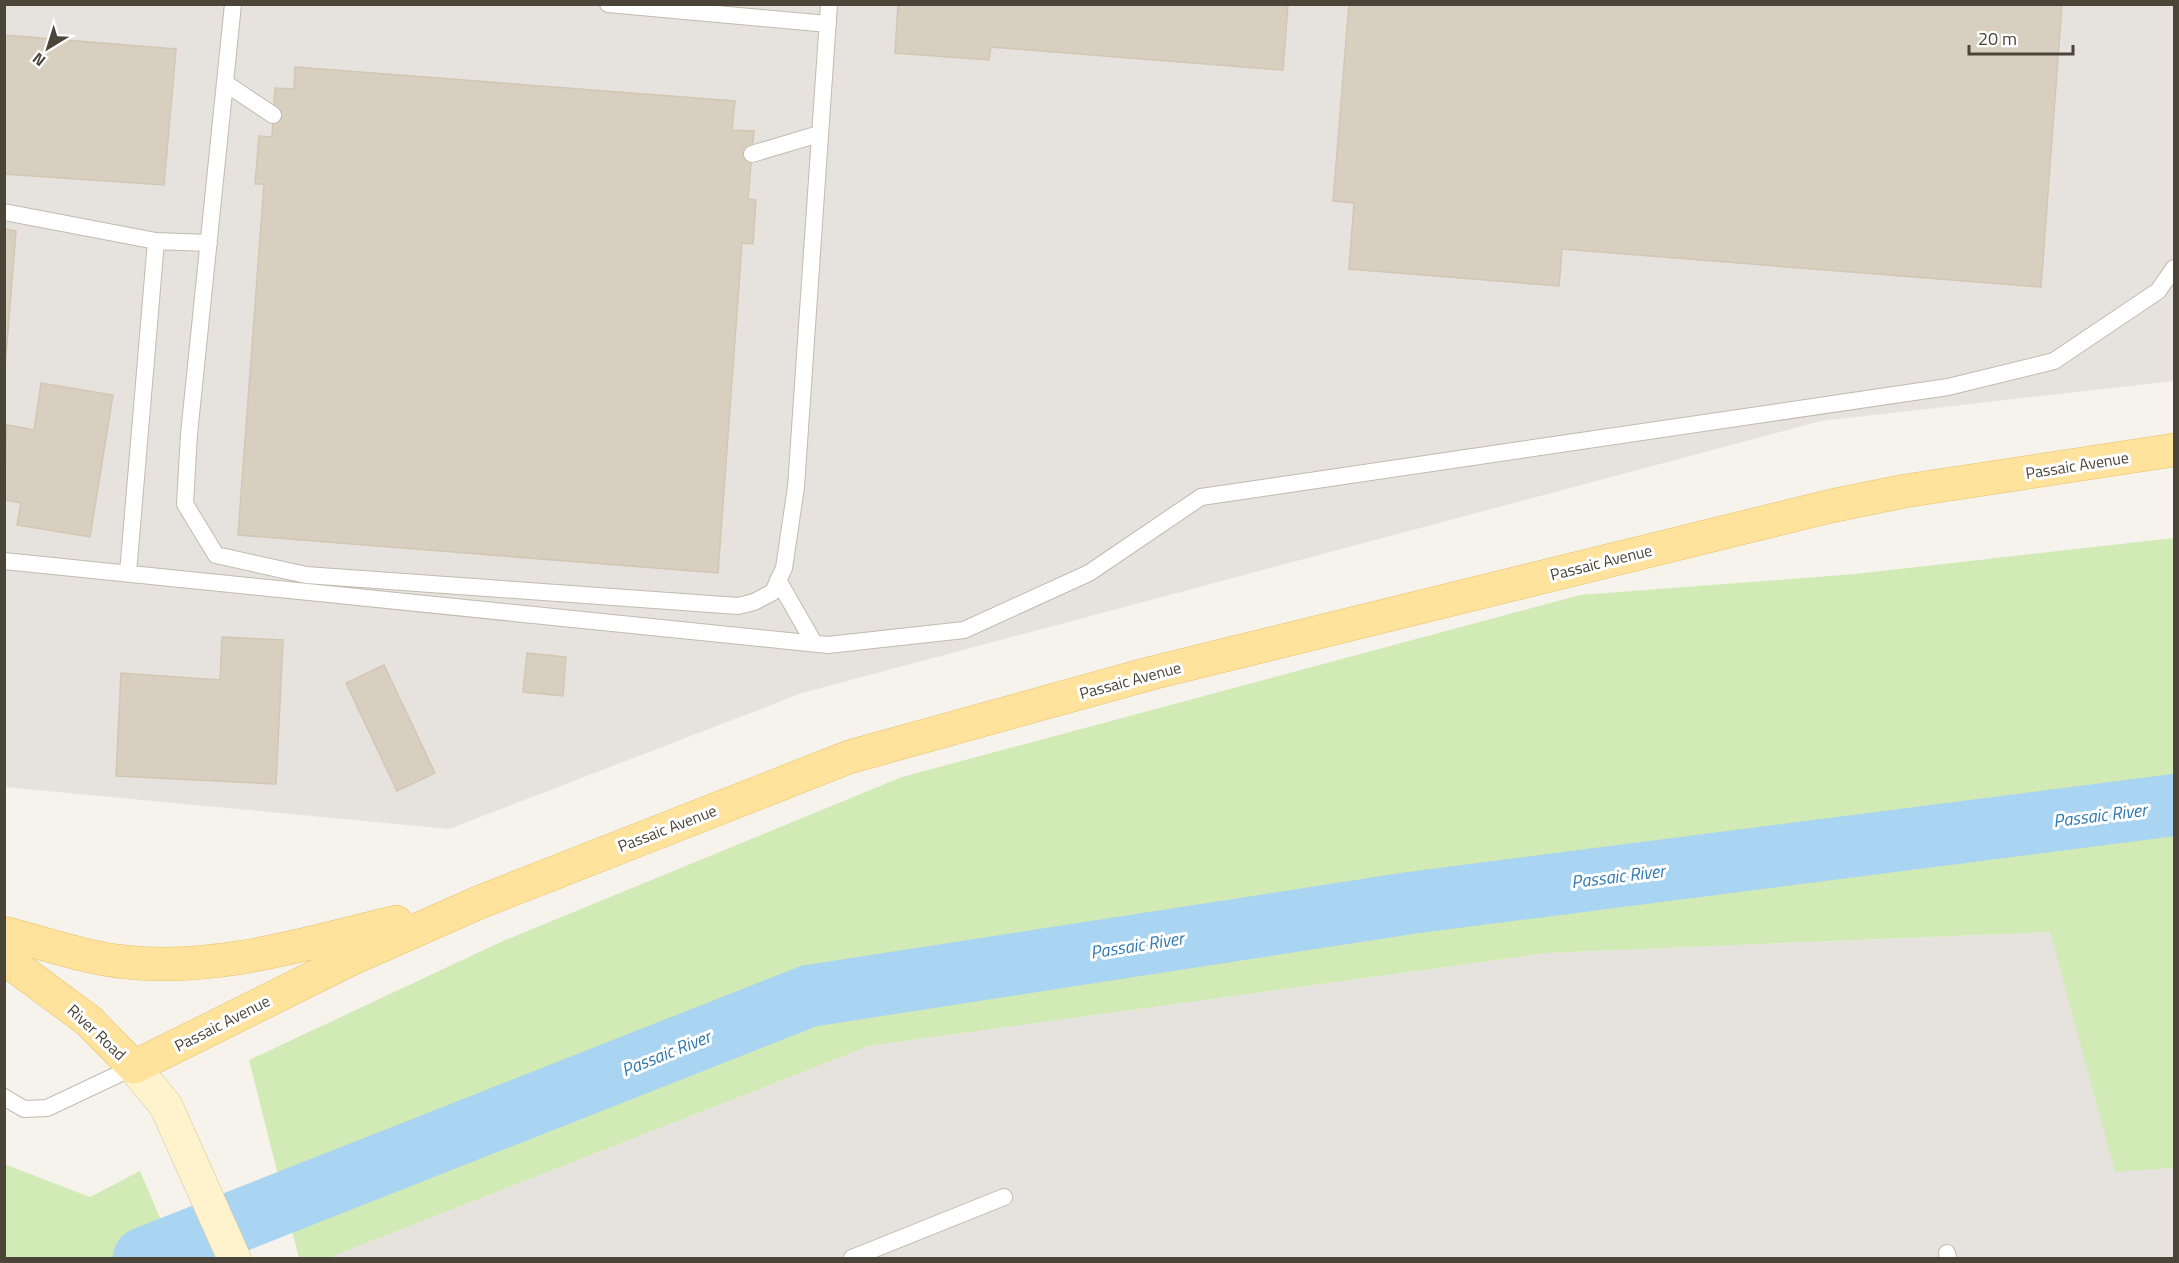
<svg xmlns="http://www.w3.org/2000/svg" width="2179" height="1263" font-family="'Titillium Web',sans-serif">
<rect width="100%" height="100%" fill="#f6f3ec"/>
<!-- industrial -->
<path fill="#e6e2dd" d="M4 5H2174V381L1821 421 802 693 449 829 5 787Z
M2051 932 2115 1171 2174 1168V1258H328L869 1046 1547 953Z"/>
<!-- green -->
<path fill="#d2eab5" d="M2174 538V1168L2115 1172 2050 932 1547 953 869 1046 328 1258H299L249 1060 503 941 902 777 1580 595 1855 574Z
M4 1164 90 1197 140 1171 177 1258H5Z"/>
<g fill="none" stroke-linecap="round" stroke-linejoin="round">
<!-- river -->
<path stroke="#a9d4f2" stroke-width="62" d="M144 1258 809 996 1410 903 2174 805"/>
</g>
<!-- building -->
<path fill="#d8cfc1" stroke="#d3c7b4" stroke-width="1.5" d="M898 4H1288L1283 70 991 47 989 60 895 53Z
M1349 4H2062L2041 287 1562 249 1559 286 1349 269 1354 203 1333 201Z
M4 35 176 49 164 185 4 174Z
M295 67 735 101 732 130 754 131 748 199 756 200 753 244 742 243 718 573 238 535 264 184H255L259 136 272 137 275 88 294 89Z
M4 229 16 231 4 380Z
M41 383 113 395 90 537 17 525 21 503 4 500 7 425 34 430Z
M222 637 283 640 276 784 116 776 121 673 220 680Z
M527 653 566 657 563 696 523 692Z
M384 665 435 773 397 791 346 683Z"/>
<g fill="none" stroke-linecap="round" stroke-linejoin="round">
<defs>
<path id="service" d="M233 4 189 434 185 504 216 555 306 575 738 606 754 602 773 592 784 568 796 487 829 4
M608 4 828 24
M225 83 273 115
M752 154 819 134
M4 212 156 241 209 243
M4 561 828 645 964 630 1089 573 1201 497 1948 387 2054 361 2158 291 2174 268
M128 573 156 241
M778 580 814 643
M4 1097 24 1109 47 1108 134 1067
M1947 1253 1948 1258
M852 1258 1004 1197"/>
<path id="secondary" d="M134 1067 166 1106 234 1258"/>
<path id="primary" d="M4 933C44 943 85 958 125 962 218 972 307 943 396 922
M4 958 89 1021 134 1067 351 959 480 902 849 757 1152 673 1831 506 1905 491 2174 450"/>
</defs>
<!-- service casing -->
<use href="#service" stroke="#c2bbae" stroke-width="18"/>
<!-- secondary casing -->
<use href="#secondary" stroke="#d6c79b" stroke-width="34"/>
<!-- primary casing -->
<use href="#primary" stroke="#e6c16a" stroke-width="34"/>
<!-- service -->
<use href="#service" stroke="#fff" stroke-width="16"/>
<!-- secondary -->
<use href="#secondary" stroke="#fff3cd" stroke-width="33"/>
<!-- primary -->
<use href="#primary" stroke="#ffe39c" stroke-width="33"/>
</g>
<g text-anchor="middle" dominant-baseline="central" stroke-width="6" stroke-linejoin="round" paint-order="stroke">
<!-- street labels -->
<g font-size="16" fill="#4b4439" stroke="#fff">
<text transform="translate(2077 465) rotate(-9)">Passaic Avenue</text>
<text transform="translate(1601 562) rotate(-14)">Passaic Avenue</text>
<text transform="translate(1130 680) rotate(-15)">Passaic Avenue</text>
<text transform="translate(667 828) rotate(-21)">Passaic Avenue</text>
<text transform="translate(222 1023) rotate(-27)">Passaic Avenue</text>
<text transform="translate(97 1032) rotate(43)">River Road</text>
</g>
<!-- water labels -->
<g font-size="18" font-style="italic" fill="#2e7ab2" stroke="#fff">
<text transform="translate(2100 815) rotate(-7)">Passaic River</text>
<text transform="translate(1618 876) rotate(-7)">Passaic River</text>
<text transform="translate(1137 945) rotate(-9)">Passaic River</text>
<text transform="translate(666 1053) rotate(-22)">Passaic River</text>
</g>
</g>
<!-- border -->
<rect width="2179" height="1263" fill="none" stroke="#4b4439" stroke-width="12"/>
<!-- north arrow -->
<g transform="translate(48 48) rotate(218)" stroke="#ffffff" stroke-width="4.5" paint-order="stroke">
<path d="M0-4.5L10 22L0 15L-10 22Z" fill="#4b4439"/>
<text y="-9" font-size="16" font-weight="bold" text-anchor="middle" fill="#4b4439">N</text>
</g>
<!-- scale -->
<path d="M1969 45v9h104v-9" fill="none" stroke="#4b4439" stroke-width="3"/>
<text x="1978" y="45" font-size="18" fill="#4b4439" stroke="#ffffff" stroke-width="4.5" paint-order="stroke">20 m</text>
</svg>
